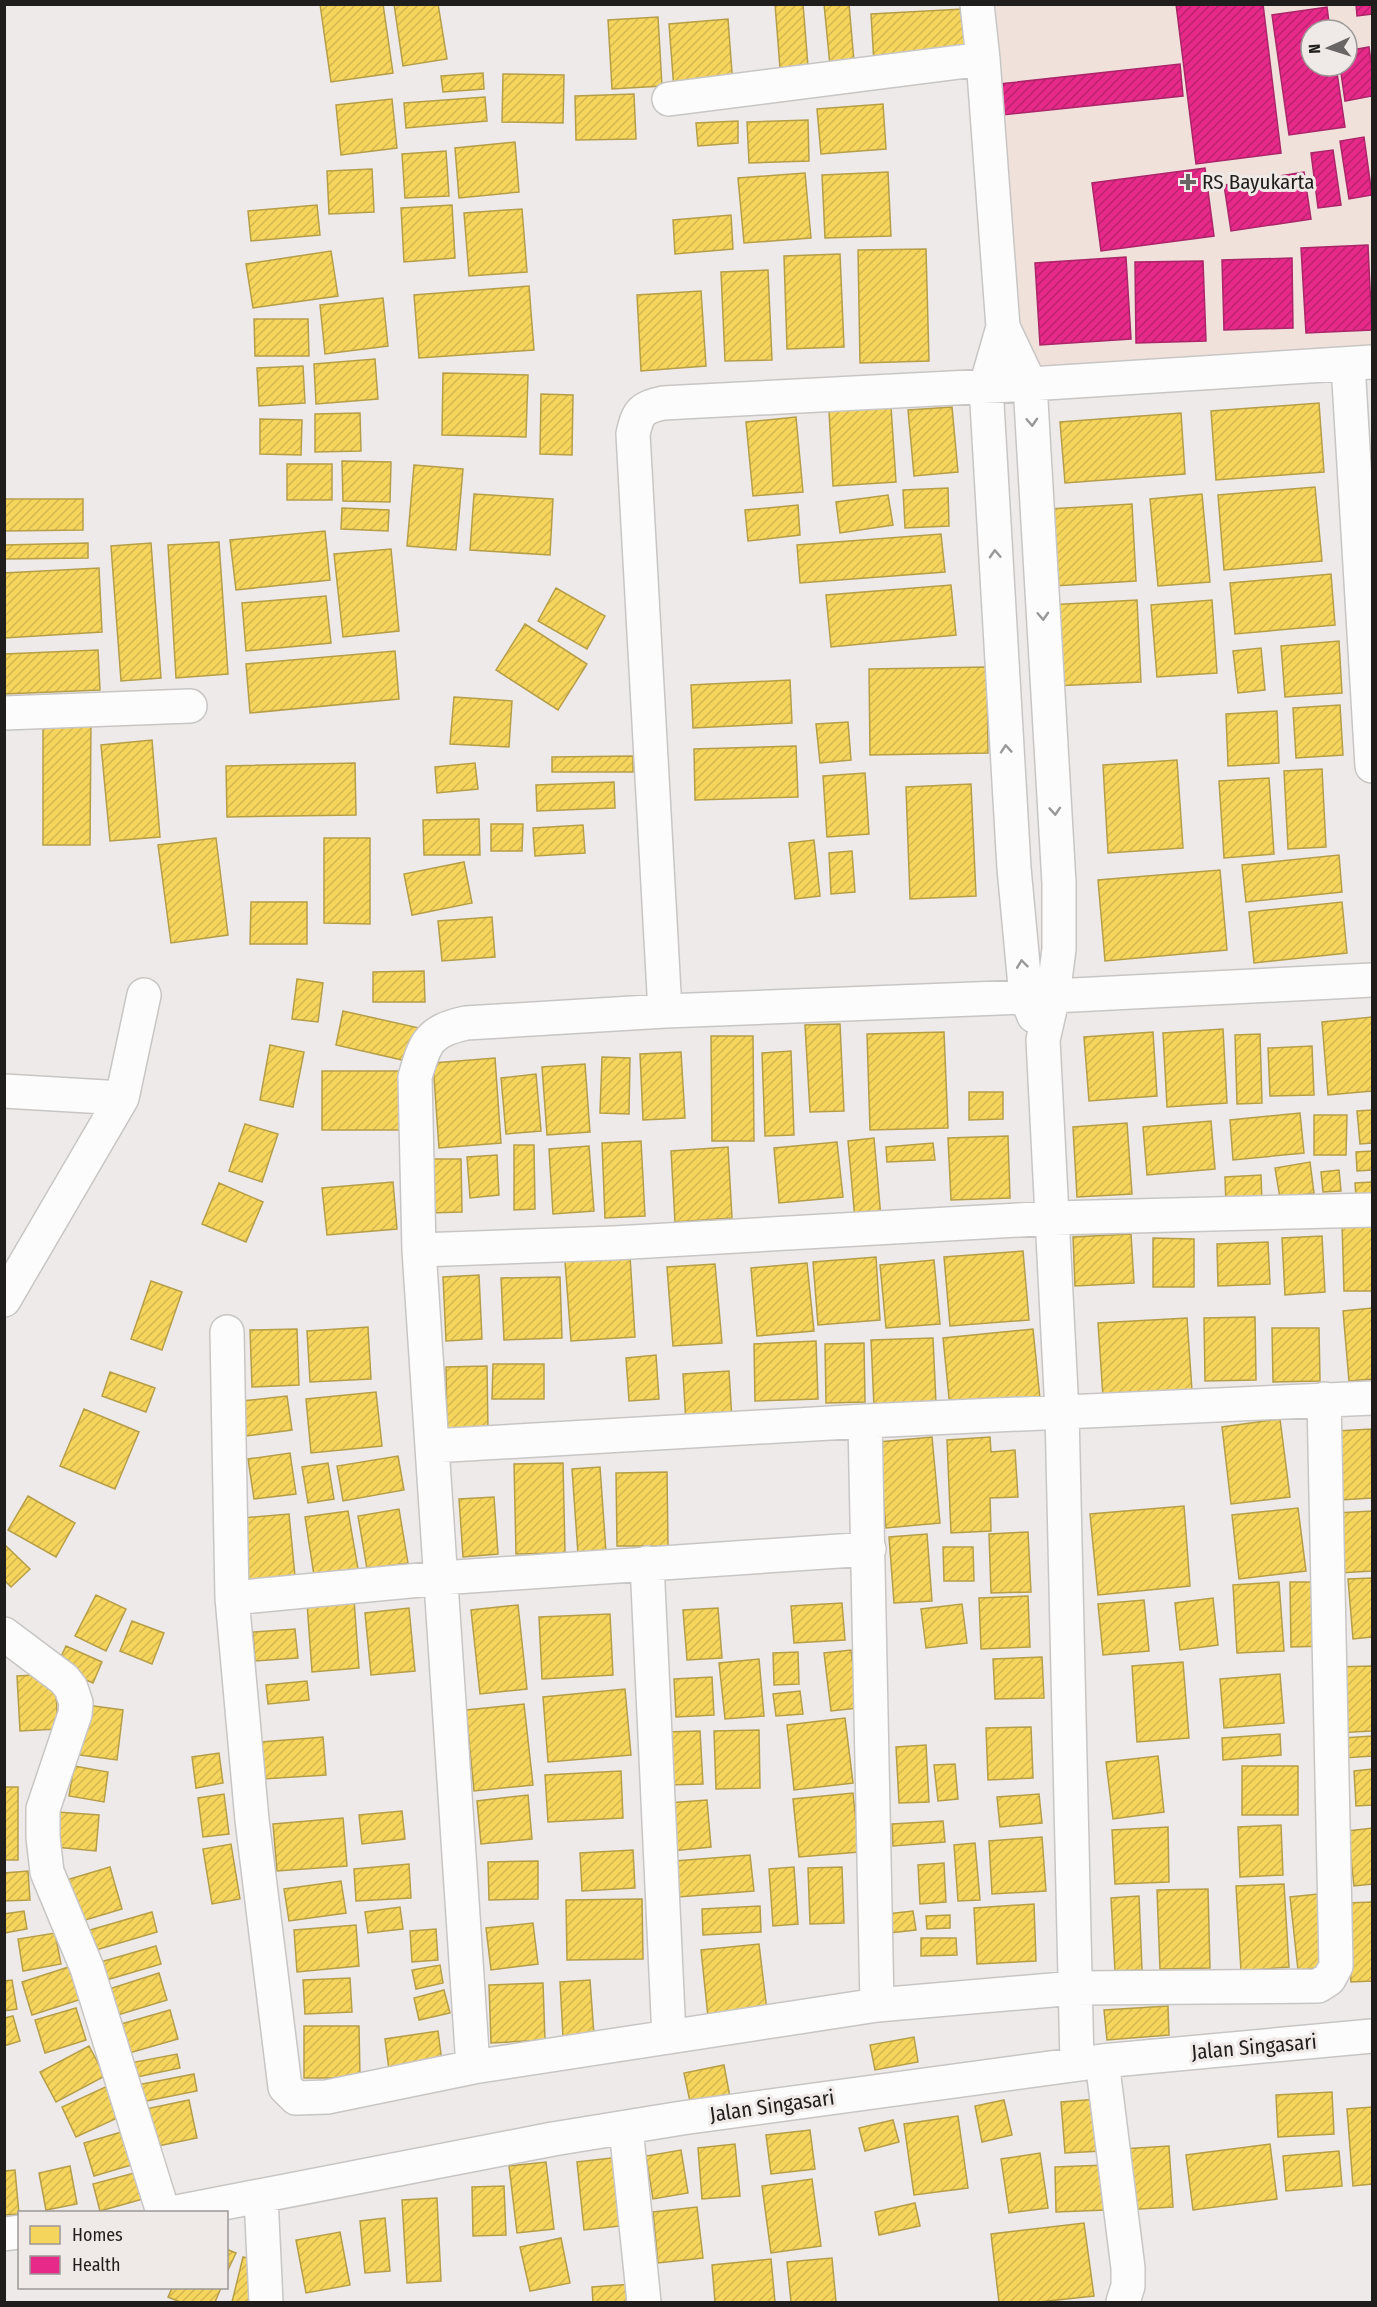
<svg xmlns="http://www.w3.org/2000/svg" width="1377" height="2307" font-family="'Fira Sans Condensed',sans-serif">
<defs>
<pattern id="homes-hatch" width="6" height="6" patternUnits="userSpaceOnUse" patternTransform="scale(1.5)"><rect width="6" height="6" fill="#f6d55c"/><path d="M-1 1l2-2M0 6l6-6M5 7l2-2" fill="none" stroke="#d3b650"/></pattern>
<pattern id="health-hatch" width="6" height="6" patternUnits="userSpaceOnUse" patternTransform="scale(1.5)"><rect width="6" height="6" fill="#e7298a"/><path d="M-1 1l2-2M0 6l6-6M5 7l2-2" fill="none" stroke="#bb2370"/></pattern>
</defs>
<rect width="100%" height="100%" fill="#edeae9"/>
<!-- medical -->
<path fill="#f0e2db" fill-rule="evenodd" d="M990 5H1372V347L1051 371 1028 356 1017 333ZM1311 30H1347V66H1311Z"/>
<!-- homes -->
<path fill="url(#homes-hatch)" stroke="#b69e49" stroke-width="1.5" d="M320 4H383L393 73 331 82Z
M394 4H438L447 59 403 66Z
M775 4H803L809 79 781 81Z
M824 4H849L855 73 831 76Z
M963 9 966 59 874 63 871 14Z
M658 17 662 86 612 89 608 20Z
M728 19 733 86 674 90 669 24Z
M483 73 484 89 443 92 441 76Z
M503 74 564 75 563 123 502 122Z
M634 94 636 139 576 140 575 96Z
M485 97 487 121 406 128 404 103Z
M392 99 397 148 341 155 336 105Z
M883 104 886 149 821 154 817 109Z
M808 120 809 161 749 163 747 122Z
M738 121V143L698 146 696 123Z
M515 142 519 192 459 198 455 148Z
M446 151 449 196 405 198 402 154Z
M372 169 374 212 329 214 327 171Z
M888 172 891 236 825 238 822 175Z
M805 173 811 238 744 243 738 178Z
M317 205 320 235 251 241 248 211Z
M452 205 455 258 404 262 401 208Z
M522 209 527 272 469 276 464 213Z
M731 215 733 249 675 254 673 220Z
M926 249 929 361 860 363 858 250Z
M331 251 338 296 253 308 246 264Z
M840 254 844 347 787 349 784 256Z
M768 270 772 360 725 361 721 272Z
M529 286 534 350 419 358 414 295Z
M701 291 706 366 641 371 637 295Z
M383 298 388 346 325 354 320 305Z
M254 319H308L309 356H255Z
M375 359 378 399 316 404 314 364Z
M303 366 305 403 259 406 257 368Z
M443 373 528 375 526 437 442 435Z
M541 394 573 395 572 455 540 454Z
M1319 403 1324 472 1216 480 1211 411Z
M891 407 896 482 833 486 829 411Z
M952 407 958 472 914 476 908 410Z
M360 413 361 451 315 452V414Z
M1181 413 1185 474 1065 483 1060 422Z
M796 417 803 492 753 496 746 422Z
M260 419 302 420 301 455 260 454Z
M342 461 391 462 390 502 343 501Z
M287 464H332V500H287Z
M414 465 463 469 456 550 407 546Z
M1315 487 1322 561 1224 570 1218 495Z
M948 488 949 526 905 528 903 490Z
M474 494 553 499 550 555 470 550Z
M1202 494 1210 582 1158 586 1150 499Z
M888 495 893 525 840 533 836 502Z
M4 499H83V530L4 531Z
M1132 504 1136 581 1054 586 1049 509Z
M798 505 800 535 748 541 745 510Z
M342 508 389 510 388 531 341 529Z
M325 531 330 580 236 590 230 540Z
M941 534 945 572 800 583 797 545Z
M219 542 228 674 176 678 168 545Z
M88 543V558L4 559V545Z
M151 543 161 678 121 681 111 546Z
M391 549 399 631 343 637 334 554Z
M99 568 102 632 4 638V573Z
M1331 574 1335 625 1235 634 1230 583Z
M951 585 956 635 831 647 826 595Z
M556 588 605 616 587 649 538 621Z
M326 596 331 643 246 651 242 603Z
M1137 600 1141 682 1053 686 1048 605Z
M1212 600 1217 673 1157 677 1151 605Z
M525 624 587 664 558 710 496 670Z
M1339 641 1342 693 1285 697 1281 646Z
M1261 648 1265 690 1238 693 1233 651Z
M98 650 100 690 4 694V654Z
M395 651 399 699 250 713 246 664Z
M987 667 988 753 870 755 869 669Z
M790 680 792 723 693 728 691 685Z
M454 697 512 701 509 747 450 744Z
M1340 705 1343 755 1296 758 1293 708Z
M1277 711 1279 763 1228 766 1226 714Z
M43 720H91L90 845H43Z
M848 722 851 760 820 763 816 724Z
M152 740 160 837 110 841 101 745Z
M796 746 798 797 695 800 694 749Z
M633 756V772H552V757Z
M1177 760 1183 848 1108 853 1103 765Z
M355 763 356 815 227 817 226 766Z
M475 763 478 789 437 793 435 767Z
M1322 769 1326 847 1288 849 1284 771Z
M865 773 869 834 827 837 823 776Z
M1269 778 1274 854 1224 858 1219 781Z
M614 782 615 808 537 811 536 785Z
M971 784 976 896 910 899 906 787Z
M4 788H5L4 916Z
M479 819 480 855H424L423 820Z
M491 824H523L522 851H491Z
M583 825 585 853 535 856 533 828Z
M216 838 228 935 171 943 158 845Z
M324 838H370V924L324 923Z
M814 840 820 896 795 899 789 843Z
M852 851 855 892 831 894 829 853Z
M1339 855 1342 892 1246 902 1242 865Z
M464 862 472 903 412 915 404 874Z
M1220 870 1227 950 1105 961 1098 880Z
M251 902H307V944H250Z
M1342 902 1347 953 1254 963 1249 912Z
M492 917 495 957 442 961 438 921Z
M424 971 425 1002H373V972Z
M297 979 323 983 318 1022 292 1019Z
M343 1011 419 1028 411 1062 336 1045Z
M1372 1017V1091L1328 1095 1322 1022Z
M840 1024 844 1111 810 1112 805 1025Z
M1223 1029 1227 1103 1167 1107 1163 1033Z
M944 1032 948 1128 870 1130 867 1034Z
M1153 1032 1157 1096 1089 1101 1084 1037Z
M1260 1034 1262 1103 1237 1104 1235 1035Z
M711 1036H753L754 1141H712Z
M270 1045 304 1052 293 1107 260 1100Z
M1312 1046 1314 1095 1270 1096 1268 1048Z
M791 1051 794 1135 765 1136 762 1053Z
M681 1052 685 1118 643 1120 640 1054Z
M602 1057 630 1058 629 1114 600 1113Z
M495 1058 501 1143 439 1148 433 1063Z
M585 1064 590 1132 547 1135 542 1067Z
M322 1071H404V1130H322Z
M536 1074 541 1131 506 1134 501 1078Z
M969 1092H1003V1119L969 1120Z
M1372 1110V1143L1360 1144 1357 1111Z
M1300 1113 1304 1153 1233 1160 1230 1120Z
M1314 1115H1347L1346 1155H1314Z
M1211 1121 1215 1169 1147 1175 1143 1127Z
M1127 1123 1132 1194 1077 1197 1073 1127Z
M245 1124 278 1134 262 1182 229 1171Z
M1008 1136 1010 1198 951 1200 948 1138Z
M874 1138 881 1218 855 1220 848 1141Z
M641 1141 645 1216 605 1218 602 1143Z
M837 1142 843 1197 779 1203 774 1148Z
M933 1143 935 1160 887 1162 886 1147Z
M514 1145H534L535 1209 514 1210Z
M589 1146 594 1211 553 1214 549 1149Z
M728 1147 732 1218 675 1222 671 1151Z
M1372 1151V1170L1357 1171 1356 1152Z
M497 1155 499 1195 470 1198 467 1157Z
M428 1159H461L462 1212 429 1213Z
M1310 1162 1314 1193 1280 1198 1275 1168Z
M1339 1170 1341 1191 1323 1192 1321 1172Z
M1261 1175 1262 1203 1226 1206 1225 1177Z
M393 1182 397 1229 327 1235 322 1188Z
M1372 1182V1197L1356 1198 1355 1183Z
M219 1183 263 1202 246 1242 202 1224Z
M1372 1223V1291H1344L1342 1224Z
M1131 1234 1134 1283 1075 1286 1073 1237Z
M1322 1236 1325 1292 1285 1295 1282 1238Z
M1153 1238 1194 1239V1287H1153Z
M1268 1242 1270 1284 1218 1286 1217 1244Z
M1023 1251 1029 1320 950 1326 944 1257Z
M630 1256 635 1337 571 1341 565 1261Z
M876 1257 880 1320 818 1325 813 1262Z
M934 1260 940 1324 886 1328 880 1265Z
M807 1263 814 1331 757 1336 751 1268Z
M715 1264 722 1343 673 1346 667 1267Z
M479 1275 482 1339 446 1341 443 1277Z
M560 1277 562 1338 504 1340 501 1278Z
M151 1281 182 1292 162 1350 131 1339Z
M1372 1308V1379L1349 1381 1343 1311Z
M1255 1317 1256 1380 1205 1381 1204 1318Z
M1187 1318 1192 1391 1103 1397 1098 1323Z
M368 1327 371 1379 310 1382 307 1331Z
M1272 1328H1319L1320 1381 1273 1382Z
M297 1329 299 1385 252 1387 250 1330Z
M1033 1329 1040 1399 950 1408 943 1338Z
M933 1338 936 1404 874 1407 871 1340Z
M816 1341 818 1399 755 1401 754 1344Z
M864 1343 865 1402 826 1403 825 1344Z
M656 1355 659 1399 629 1401 626 1358Z
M493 1364H544V1399H492Z
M487 1366 488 1431 447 1432 446 1367Z
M729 1371 732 1420 686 1423 683 1374Z
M110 1372 155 1388 146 1412 102 1396Z
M376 1392 382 1446 311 1453 306 1399Z
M287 1396 292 1430 246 1436 242 1401Z
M84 1409 139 1432 115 1489 60 1466Z
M1280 1419 1290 1497 1231 1504 1222 1427Z
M1371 1429 1372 1498 1340 1500 1337 1431Z
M932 1437 940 1523 886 1528 878 1442Z
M990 1437 991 1452 1015 1450 1018 1497 990 1498 991 1531 951 1533 947 1440Z
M290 1453 296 1494 254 1499 248 1459Z
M398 1456 404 1490 343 1501 337 1466Z
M328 1463 334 1499 308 1503 302 1467Z
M563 1463 565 1553 516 1554 514 1464Z
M600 1467 606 1552 578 1554 572 1469Z
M667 1472 668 1546H617L616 1473Z
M28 1496 75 1523 56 1557 8 1530Z
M494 1497 498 1554 463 1557 459 1499Z
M1184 1506 1190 1586 1098 1595 1090 1514Z
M1298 1508 1306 1571 1239 1579 1232 1515Z
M399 1509 408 1563 367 1569 358 1516Z
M348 1511 359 1575 315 1582 305 1517Z
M1372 1511V1571L1339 1573 1336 1513Z
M289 1514 295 1576 247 1581 241 1518Z
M1028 1532 1031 1592 991 1593 989 1534Z
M927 1534 932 1601 894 1603 889 1537Z
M4 1544 30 1569 11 1587 4 1580Z
M943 1547H973L974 1581H944Z
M1372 1578V1637L1353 1639 1348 1579Z
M1279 1582 1284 1651 1237 1653 1233 1585Z
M1290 1582H1325L1326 1646 1291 1647Z
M96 1595 126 1609 106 1651 75 1636Z
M1028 1596 1030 1647 981 1649 979 1598Z
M1213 1598 1218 1645 1180 1650 1175 1603Z
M354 1599 359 1668 312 1672 307 1603Z
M1144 1600 1149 1651 1103 1655 1098 1604Z
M842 1603 845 1640 794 1643 791 1606Z
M962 1604 967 1643 926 1648 921 1609Z
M518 1605 527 1689 480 1694 471 1610Z
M409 1608 415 1671 371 1675 365 1613Z
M718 1608 722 1658 687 1660 683 1610Z
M610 1614 613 1675 542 1679 539 1617Z
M132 1621 164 1633 152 1664 120 1651Z
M295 1629 298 1658 255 1661 253 1632Z
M66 1646 102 1662 93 1683 56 1667Z
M851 1650 858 1708 831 1711 824 1653Z
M798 1652 799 1684 774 1685 773 1653Z
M1042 1657 1044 1698 995 1699 993 1659Z
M759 1659 764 1716 725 1719 719 1663Z
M1183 1662 1189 1738 1137 1742 1132 1666Z
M1372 1666V1731L1334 1733 1332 1667Z
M55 1674 58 1729 20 1731 17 1676Z
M1280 1674 1284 1723 1224 1728 1220 1679Z
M712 1677 714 1715 676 1717 674 1679Z
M307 1681 309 1700 268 1704 266 1685Z
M625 1689 631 1755 548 1762 543 1697Z
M800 1691 803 1714 776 1716 773 1694Z
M79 1704 123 1710 117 1760 73 1754Z
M524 1704 533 1785 474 1791 466 1710Z
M845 1718 853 1783 794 1790 787 1725Z
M1031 1727 1033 1778 988 1780 986 1728Z
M759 1730 760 1788 716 1789 714 1731Z
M700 1731 703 1784 668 1785 666 1732Z
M1280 1734 1281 1755 1223 1760 1222 1738Z
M1372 1736V1756L1344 1758 1343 1738Z
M323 1737 326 1775 263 1779 261 1742Z
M926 1745 929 1802 899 1803 896 1747Z
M219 1753 223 1783 196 1788 192 1757Z
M1158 1756 1164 1812 1113 1819 1106 1762Z
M955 1764 958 1799 938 1801 934 1765Z
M74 1766 108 1772 104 1802 69 1796Z
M1242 1766H1298V1815H1242Z
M1372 1769V1805L1356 1806 1354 1771Z
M621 1771 623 1818 548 1822 545 1775Z
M4 1787H18V1860H4Z
M853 1793 859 1852 799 1857 793 1799Z
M224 1794 229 1834 203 1837 198 1798Z
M1039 1794 1042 1823 1000 1827 997 1797Z
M528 1795 532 1839 481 1844 477 1801Z
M707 1800 711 1847 672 1851 668 1803Z
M402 1811 405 1839 362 1844 359 1815Z
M57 1812 99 1815 96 1851 55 1847Z
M343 1818 347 1866 277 1871 273 1824Z
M943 1821 945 1842 893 1846 892 1824Z
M1281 1825 1283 1875 1240 1877 1238 1827Z
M1168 1827 1169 1882 1115 1884 1112 1830Z
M1372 1828V1884L1354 1886 1348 1831Z
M1042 1837 1046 1891 992 1894 989 1841Z
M975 1843 980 1900 958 1901 954 1845Z
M231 1844 240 1899 212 1904 203 1849Z
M633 1850 635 1888 582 1891 580 1853Z
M750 1855 754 1891 678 1897 675 1861Z
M538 1861V1899L489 1900 488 1862Z
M944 1863 946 1902 920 1904 918 1865Z
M409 1864 411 1898 356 1901 354 1869Z
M110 1867 122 1909 75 1923 63 1881Z
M794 1867 798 1924 773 1926 769 1869Z
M842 1867 844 1923 810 1924 808 1868Z
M28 1871 30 1900 4 1901V1873Z
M341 1881 346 1913 289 1921 284 1889Z
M1284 1884 1289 1967 1241 1971 1236 1886Z
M1208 1889 1210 1968 1160 1969 1157 1890Z
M1318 1894 1325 1967 1298 1970 1290 1897Z
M1139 1896 1142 1970 1115 1971 1111 1898Z
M642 1899 643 1959 567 1960 566 1900Z
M1372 1902V1981L1351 1982 1347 1903Z
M1034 1904 1036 1961 977 1964 974 1908Z
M760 1906 761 1932 703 1935 702 1909Z
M400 1907 403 1929 368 1933 365 1912Z
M24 1911 27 1929 4 1933V1914Z
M913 1911 916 1930 880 1934 877 1915Z
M152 1912 157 1932 89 1952 83 1932Z
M950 1915V1928L927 1929 926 1916Z
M533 1923 538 1964 491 1970 486 1928Z
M356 1925 359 1966 297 1972 294 1930Z
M436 1929 438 1960 412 1962 410 1931Z
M55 1933 61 1964 23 1971 18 1939Z
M921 1938H956L957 1955 921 1956Z
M759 1944 767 2011 708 2017 701 1950Z
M156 1946 161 1964 96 1983 90 1965Z
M84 1962 94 1995 32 2015 22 1982Z
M440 1965 443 1983 416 1989 412 1970Z
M159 1973 167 2000 111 2017 103 1991Z
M350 1978 352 2012 305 2014 303 1980Z
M12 1980 17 2009 4 2011V1981Z
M590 1980 594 2035 563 2037 560 1982Z
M543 1983 545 2040 491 2043 489 1985Z
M444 1990 450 2013 419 2020 414 1998Z
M1168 2006 1169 2035 1107 2040 1104 2010Z
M76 2008 86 2040 45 2053 35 2020Z
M170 2010 178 2039 122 2055 114 2026Z
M13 2016 20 2041 4 2046V2018Z
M304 2026H359L360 2078H304Z
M438 2031 442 2062 389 2070 385 2039Z
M914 2037 918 2062 875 2070 870 2045Z
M89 2046 105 2076 56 2102 40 2072Z
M177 2054 180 2068 132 2078 130 2063Z
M724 2065 732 2108 693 2116 684 2073Z
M194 2074 197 2091 141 2102 137 2085Z
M112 2084 126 2114 76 2137 62 2107Z
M1332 2092 1334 2134 1278 2137 1276 2095Z
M1098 2099 1102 2151 1065 2153 1061 2102Z
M189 2100 197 2138 148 2148 141 2110Z
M1004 2100 1012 2135 982 2142 975 2106Z
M1372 2107V2184L1353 2186 1347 2109Z
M958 2116 968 2188 914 2195 904 2124Z
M893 2120 899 2142 865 2151 859 2128Z
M135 2128 145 2161 94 2176 84 2143Z
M810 2130 815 2169 771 2174 766 2135Z
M735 2144 740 2196 702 2199 698 2148Z
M1270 2144 1277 2199 1193 2210 1186 2155Z
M1169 2146 1173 2207 1124 2210 1121 2149Z
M681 2150 688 2193 653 2199 646 2156Z
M1339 2151 1342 2186 1286 2191 1283 2156Z
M1040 2153 1048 2208 1009 2213 1001 2159Z
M620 2157 628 2225 584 2230 577 2162Z
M546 2162 554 2229 517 2233 509 2166Z
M1106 2165 1107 2210 1056 2212 1055 2167Z
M70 2166 77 2204 46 2210 39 2173Z
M15 2170 19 2214 4 2215V2171Z
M142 2171 150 2197 100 2211 93 2184Z
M812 2179 821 2246 771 2253 762 2186Z
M504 2186 506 2235 473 2236 472 2187Z
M437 2198 441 2281 407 2283 402 2200Z
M915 2203 920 2226 879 2235 875 2212Z
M697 2207 703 2258 658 2263 653 2212Z
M385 2218 390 2271 365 2273 360 2221Z
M1084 2223 1094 2296 1039 2302H999L991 2234Z
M340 2232 350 2285 306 2293 296 2240Z
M561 2238 570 2283 530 2291 520 2247Z
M226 2249 236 2253 226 2274Z
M243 2257 263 2261 254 2302H232Z
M832 2258 836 2302H791L787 2262Z
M771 2259 775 2302H715L712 2265Z
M633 2284 634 2302H593L592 2287Z
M172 2288H221L215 2302H180L168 2297Z"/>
<!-- health -->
<path fill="url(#health-hatch)" stroke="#ab2669" stroke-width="1.5" d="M1176 4H1263L1281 153 1196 164Z
M1356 4H1372V14L1357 16Z
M1327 7 1330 30H1311V66H1336L1345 127 1289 135 1272 15Z
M1369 47 1372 69V96L1345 101 1340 66H1347V51Z
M1180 64 1183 96 1002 115 999 84Z
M1364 137 1372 195 1349 199 1340 141Z
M1333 150 1341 205 1318 208 1311 153Z
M1205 168 1214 236 1101 251 1092 183Z
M1304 172 1311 219 1231 231 1224 185Z
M1368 245 1372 330 1306 333 1301 248Z
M1126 257 1131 339 1040 345 1035 263Z
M1292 258 1293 328 1224 330 1222 260Z
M1203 261 1206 341 1136 343 1135 262Z"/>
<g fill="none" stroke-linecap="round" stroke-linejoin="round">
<defs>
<path id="street" d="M977 4 983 59 1003 327 1030 384 1059 883V949L1053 996 1043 1040 1062 1412 1077 2064
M669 99 983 59
M1003 327 986 386 1014 868 1026 997 1034 1016
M1348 364 1372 766
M4 713 190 706
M665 1011 633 434C638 412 641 408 663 403L1030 384 1372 362
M4 1091 122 1098
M419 1250 614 1243 1053 1218 1372 1210
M4 1300 122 1098 144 995
M227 1332 232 1598 252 1820 285 2087 296 2098 327 2097 473 2067 877 2005 1075 1988 1318 1986 1329 1979 1336 1966 1324 1399
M865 1421 877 2005
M432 1446 865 1421 1372 1398
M647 1563 669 2037
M232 1598 441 1578 869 1549
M4 1634 64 1679 71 1688 76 1703 75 1714 43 1809V1837L47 1872 87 1968 163 2212
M1102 2061 1128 2268V2286L1123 2302
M473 2067 419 1250 415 1077C425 1042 429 1031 466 1023L665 1011 1053 996 1372 980
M626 2128 644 2302
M261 2197 266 2302
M177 2212 553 2139 682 2118 1102 2061 1372 2036
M4 2234 20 2232"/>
</defs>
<!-- street casing -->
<use href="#street" stroke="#c8c6c5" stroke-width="36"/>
<!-- street -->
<use href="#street" stroke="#fcfcfc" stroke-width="33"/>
</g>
<!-- one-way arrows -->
<defs><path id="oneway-chevron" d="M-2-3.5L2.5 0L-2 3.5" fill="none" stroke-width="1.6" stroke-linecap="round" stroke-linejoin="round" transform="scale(1.5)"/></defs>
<g stroke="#999898">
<use href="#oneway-chevron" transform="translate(1032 422) rotate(87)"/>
<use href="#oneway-chevron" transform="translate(995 554) rotate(-93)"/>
<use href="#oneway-chevron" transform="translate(1043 616) rotate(87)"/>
<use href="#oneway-chevron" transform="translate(1006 749) rotate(-94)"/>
<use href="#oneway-chevron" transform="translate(1055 811) rotate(86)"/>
<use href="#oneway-chevron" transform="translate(1022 964) rotate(-97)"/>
</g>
<!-- markers -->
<path fill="#686564" stroke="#efe9e7" stroke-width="2" d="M1185 173h6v6h6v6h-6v6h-6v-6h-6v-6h6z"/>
<g text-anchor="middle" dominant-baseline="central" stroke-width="6" stroke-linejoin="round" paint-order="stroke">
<!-- poi labels -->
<g font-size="21" fill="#201e1d" stroke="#efe9e7" text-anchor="start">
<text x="1202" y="182">RS Bayukarta</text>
</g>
<!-- street labels -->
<g font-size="21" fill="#201e1d" stroke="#efe9e7">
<text transform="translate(1254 2047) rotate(-5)">Jalan Singasari</text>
<text transform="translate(772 2106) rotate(-8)">Jalan Singasari</text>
</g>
</g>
<!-- border -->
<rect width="1377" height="2307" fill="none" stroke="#201e1d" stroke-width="12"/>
<!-- legend -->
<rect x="18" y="2211" width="210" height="78" fill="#efe9e7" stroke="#9c9896" stroke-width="1.5"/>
<rect x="30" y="2226" width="30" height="18" fill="#f6d55c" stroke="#9c9896" stroke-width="1.5"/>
<text x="72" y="2241" font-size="18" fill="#201e1d">Homes</text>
<rect x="30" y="2256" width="30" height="18" fill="#e7298a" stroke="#9c9896" stroke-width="1.5"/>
<text x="72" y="2271" font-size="18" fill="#201e1d">Health</text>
<!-- north arrow -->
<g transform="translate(1329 48) rotate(267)"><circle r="28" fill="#efe9e7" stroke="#9c9896" stroke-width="1.5"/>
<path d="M0-4.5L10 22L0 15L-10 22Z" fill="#686564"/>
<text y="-9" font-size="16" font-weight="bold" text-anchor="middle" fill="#201e1d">N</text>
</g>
</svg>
